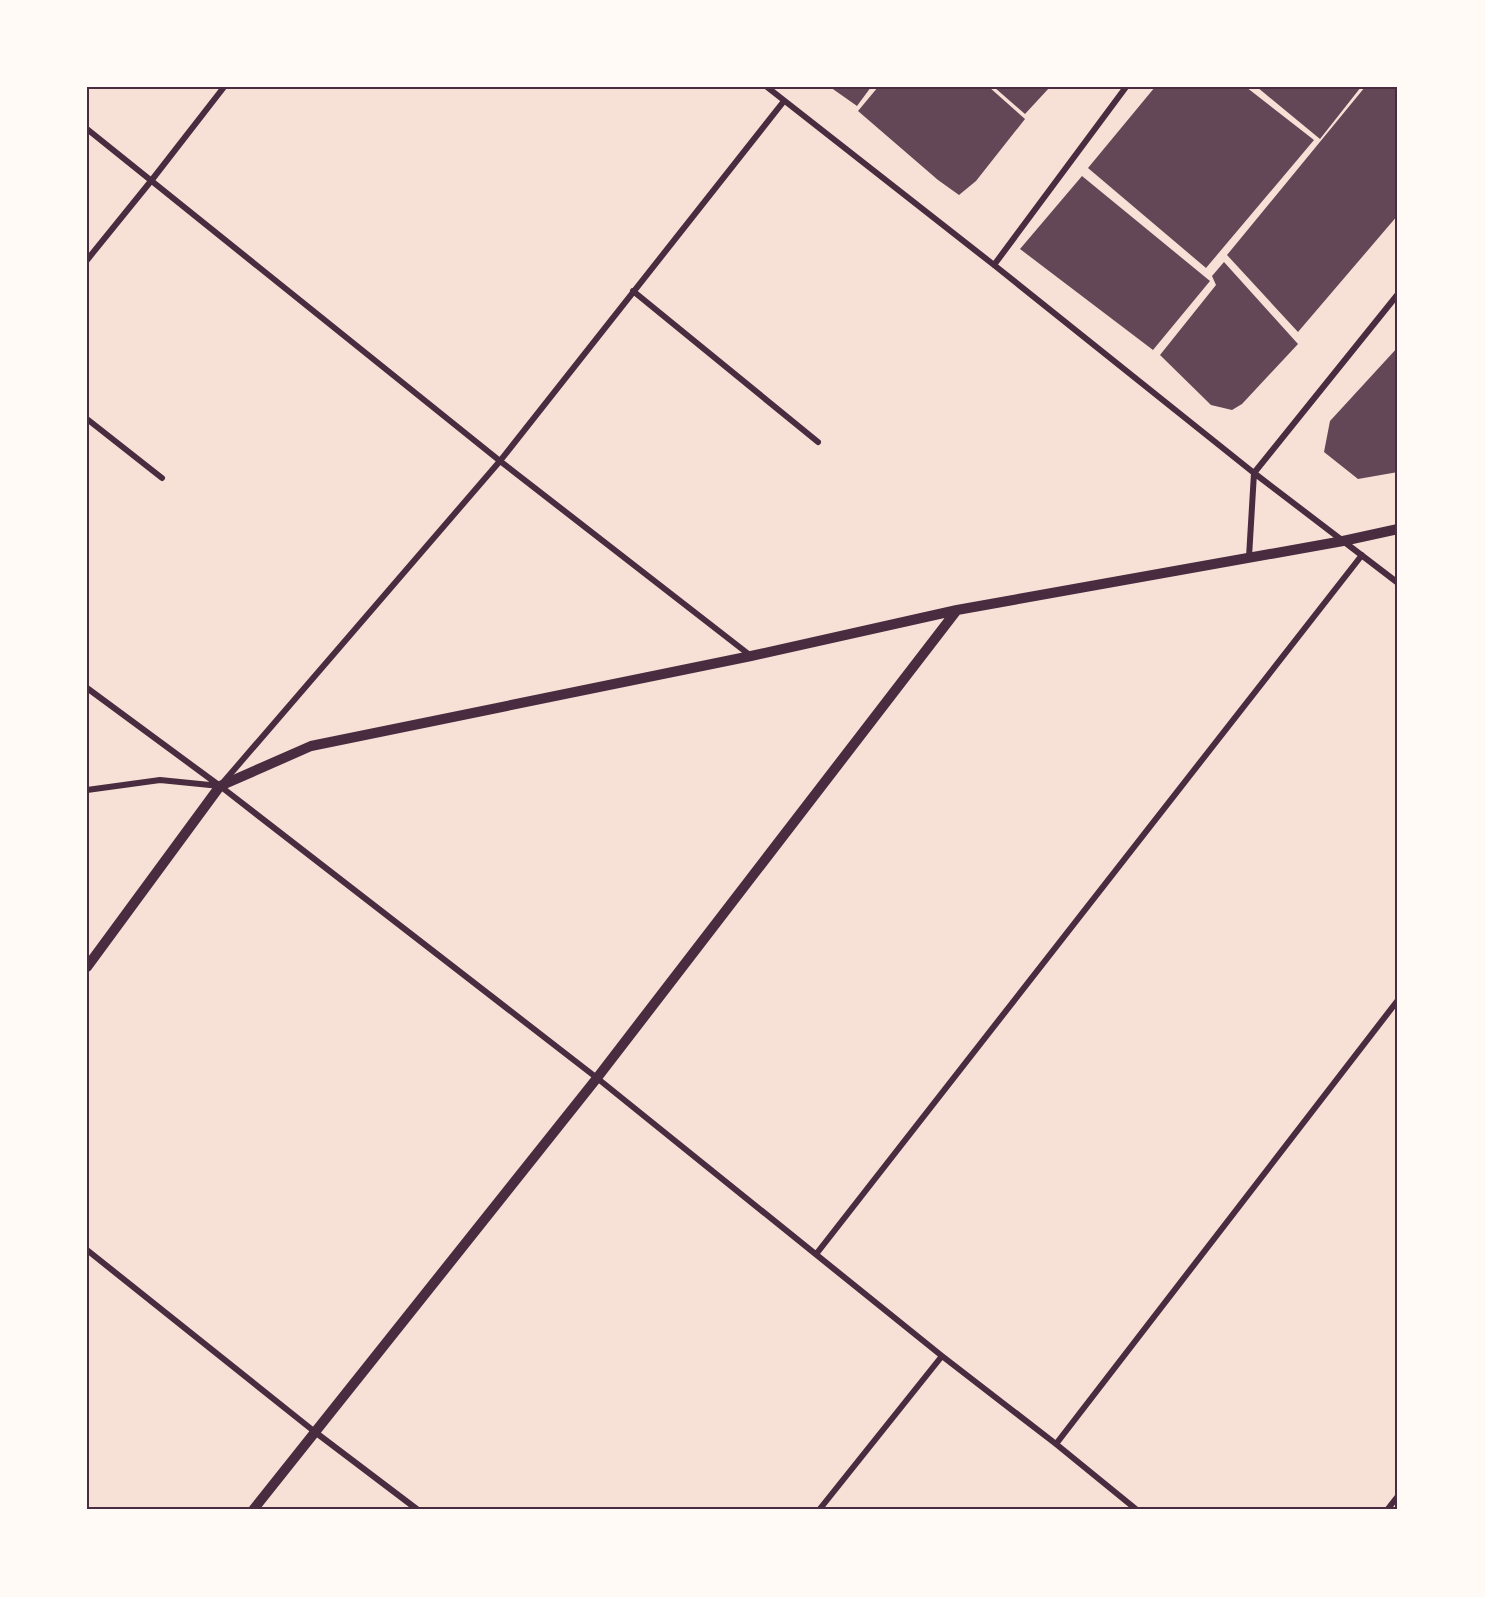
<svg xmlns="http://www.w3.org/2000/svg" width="1485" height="1597" font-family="Cabin,sans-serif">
<rect width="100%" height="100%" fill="#f7e1d7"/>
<!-- building -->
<path fill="#644757" d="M830 87H871L857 106Z
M878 87H989L1025 119 976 181 959 195 938 180 858 111Z
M994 87H1050L1025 114Z
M1155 87H1246L1314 140 1206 268 1088 168Z
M1257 87H1361L1320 139Z
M1365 87H1398V215L1298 332 1227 255Z
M1082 176 1210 281 1153 350 1020 249Z
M1224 262 1298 344 1242 404 1232 410 1211 405 1160 355 1216 285 1212 276Z
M1398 347V472L1358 479 1324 452 1330 421Z"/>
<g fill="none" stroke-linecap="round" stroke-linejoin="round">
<!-- minor -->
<path stroke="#4a2c40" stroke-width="6" d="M767 87 994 265 1254 473 1398 583
M87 129 500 461 751 656
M87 260 151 181 224 87
M994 265 1126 87
M633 291 818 442
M87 419 162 478
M1249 557 1254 473 1398 294
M87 688 220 786 597 1078 942 1356 1056 1444 1137 1510
M87 790 160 780 220 786 500 461 784 101
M87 1250 315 1432 418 1510
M817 1253 1362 555
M1056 1444 1398 1000
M819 1510 942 1356
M1387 1510 1398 1496"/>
<!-- tertiary -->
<path stroke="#4a2c40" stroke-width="10" d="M87 967 220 786 311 746 751 656 957 610 1343 541 1398 529
M253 1510 597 1078 957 610"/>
</g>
<!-- border -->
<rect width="1485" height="1597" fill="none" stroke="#fffaf5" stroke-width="177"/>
<rect x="88" y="88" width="1308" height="1420" fill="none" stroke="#4a2c40" stroke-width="2"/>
</svg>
